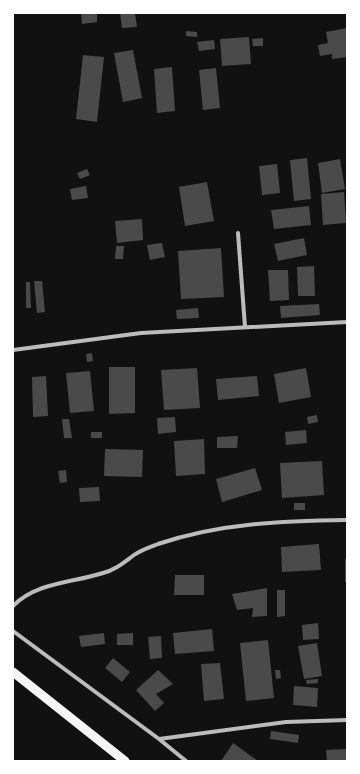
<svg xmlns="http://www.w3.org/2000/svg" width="360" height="774" font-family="'Noto Sans',sans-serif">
<rect width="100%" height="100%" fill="#111"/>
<!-- building -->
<path fill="#4a4a4a" d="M81 13H97V22L82 24Z
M120 13H135L137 27 122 28Z
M347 28V57L332 59V54L320 56 318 45 328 43 326 32Z
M186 31 197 32V37L186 36Z
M249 37 251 64 222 66 220 39Z
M263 38V46H253L252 39Z
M214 40 215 49 199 51 197 42Z
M133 50 142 98 123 102 114 53Z
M83 55 104 57 97 122 76 119Z
M172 67 175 111 157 113 154 69Z
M216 68 220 108 203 110 199 70Z
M307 158 311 199 294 201 290 160Z
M340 159 345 189 322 193 318 163Z
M277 164 280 193 262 195 259 166Z
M87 169 90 175 80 179 77 173Z
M207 182 214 221 185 226 179 187Z
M86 186 88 198 72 200 70 189Z
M344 192 346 223 323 225 321 194Z
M309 206 311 225 274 229 271 210Z
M142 219 143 240 117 243 115 221Z
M304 238 307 255 278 261 274 244Z
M162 243 165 257 150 260 147 245Z
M116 246H124L123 259H115Z
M221 248 224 297 181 299 178 251Z
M314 266 315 296H298L297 267Z
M268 270H288L289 300 270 301Z
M34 281H42L45 312 37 313Z
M26 282H30L31 308H26Z
M319 304 320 315 281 318 280 306Z
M198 308 199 318 177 319 176 310Z
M92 353 93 361 87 362 86 354Z
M109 367H135V413L109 414Z
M197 368 200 408 164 410 161 370Z
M306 368 311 397 279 403 274 374Z
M90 371 94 411 70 413 66 373Z
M46 376 48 416 33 417 32 377Z
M257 376 259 396 218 400 216 379Z
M317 415 318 422 308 424 307 417Z
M175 417 176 432 158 434 157 418Z
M62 419H69L72 438H64Z
M306 430 307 443 286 445 285 432Z
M91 432H102V438H91Z
M238 436 237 448H217V437Z
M204 439 205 474 176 476 174 441Z
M105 449 143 450 142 477 104 476Z
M322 461 324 495 282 498 280 463Z
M255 468 262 490 222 502 216 479Z
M66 470 67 482 60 483 58 471Z
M99 487 100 501 80 502 79 488Z
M294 503H305V510H294Z
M319 544 321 570 282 572 281 547Z
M345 559H347V582H345Z
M175 575H204V595H174Z
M267 588V616L252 617 253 608 237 610 232 594Z
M277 590H285V616L277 617Z
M318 623 319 639 303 640 302 625Z
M212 629 214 651 175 654 173 633Z
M104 633 105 644 81 647 79 636Z
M133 633V645H117V634Z
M161 636 162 658 150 659 148 637Z
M268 640 274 698 246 701 240 643Z
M317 643 322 676 304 679 298 646Z
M113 658 130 672 122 682 105 668Z
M220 663 224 699 204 701 201 664Z
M158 670 173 684 156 694 164 703 155 711 136 690Z
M275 670H280L281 678 276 679Z
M318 679V683L307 684 306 680Z
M294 686 318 688 317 707 293 705Z
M271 731 299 735 298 743 270 739Z
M233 743 258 761H221Z
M347 749V761H327L326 750Z"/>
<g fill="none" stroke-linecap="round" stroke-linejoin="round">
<!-- minor -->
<path stroke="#bcbcbc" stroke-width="4" d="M238 233 245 327
M13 350 141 333 347 322
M13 606C37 582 72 583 103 573 115 570 123 563 134 555 141 550 150 547 158 544 220 523 283 521 347 520
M13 631 159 739 186 761
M159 739 286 722 347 720"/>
<!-- trunk -->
<path stroke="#f5f5f5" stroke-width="9" d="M13 672 125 761"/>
</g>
<!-- border -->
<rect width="360" height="774" fill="none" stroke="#ffffff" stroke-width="28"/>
</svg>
